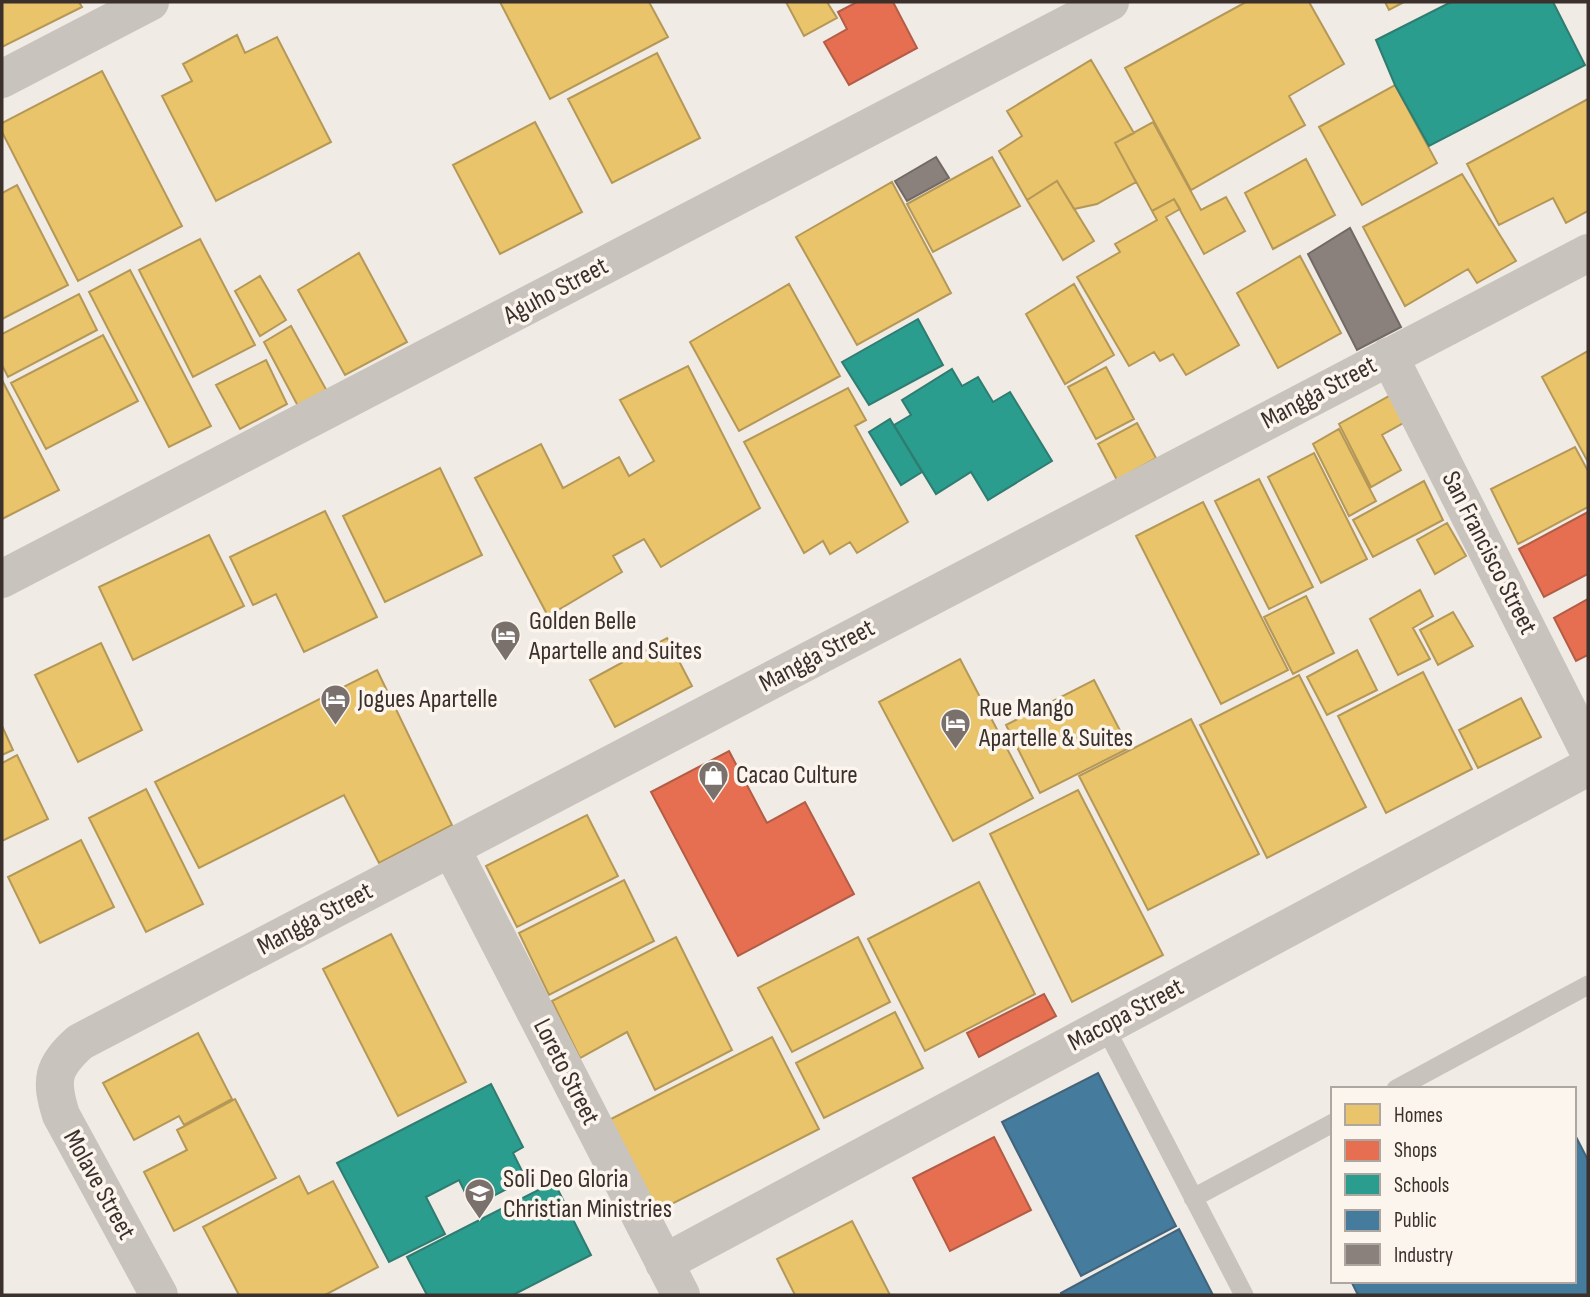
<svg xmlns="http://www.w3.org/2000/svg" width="1590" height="1297" font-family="'Sofia Sans Condensed',sans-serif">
<rect width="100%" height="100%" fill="#f0ebe5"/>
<!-- homes -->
<path fill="#e9c46a" stroke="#b59857" stroke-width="2" d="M2 2H79L82 7 2 47Z
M500 2H649L668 37 550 99Z
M786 2H827L837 18 804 36Z
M1246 2H1309L1344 64 1289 96 1305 125 1191 190 1125 68Z
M1385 2H1404L1389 10Z
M237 35 245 53 277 37 331 142 216 201 162 96 192 81 183 64Z
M657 53 700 138 612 183 568 99Z
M1091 60 1134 133 1115 143 1136 182 1097 204 1074 209 1057 181 1027 200 999 151 1022 136 1007 111Z
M102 71 182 226 78 281 2 132V123Z
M1395 85 1437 163 1362 205 1319 127Z
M1588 99V211L1566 223 1553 198 1499 225 1467 164Z
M535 122 582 212 500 254 453 165Z
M1153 122 1201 210 1226 197 1245 231 1204 254 1174 199 1152 211 1115 143Z
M992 157 1020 206 933 252 907 204Z
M1306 159 1335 215 1273 249 1245 193Z
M1462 174 1516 261 1477 283 1468 269 1405 306 1363 227Z
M1057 181 1094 241 1063 260 1027 200Z
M892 182 951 293 857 345 796 237Z
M17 185 68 285 2 319V193Z
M1174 199 1180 209 1166 217 1239 345 1186 375 1173 354 1160 361 1154 352 1129 366 1077 277 1120 252 1115 244 1157 220 1152 211Z
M200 239 255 345 193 377 139 270Z
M359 253 407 342 345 375 298 290Z
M1300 256 1341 333 1278 368 1237 293Z
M130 270 211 426 169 447 89 292Z
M260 276 286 320 260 336 235 291Z
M789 284 840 376 739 431 690 342Z
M1074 284 1114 355 1065 384 1026 314Z
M79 294 97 330 8 377 2 365V334Z
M291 326 328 393 299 408 264 342Z
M103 335 138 401 46 449 11 383Z
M1588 351V462L1542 377Z
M266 360 287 404 240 429 216 385Z
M688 366 760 508 661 567 644 539 613 556 622 572 548 616 475 478 541 444 563 488 619 457 629 476 654 461 620 400Z
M1106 367 1134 419 1096 439 1068 387Z
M2 380 59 490 2 519Z
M848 388 866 420 855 426 908 522 857 553 850 542 830 554 823 541 804 553 744 442Z
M1391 395 1405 422 1382 435 1401 470 1371 487 1339 424Z
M1137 423 1156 458 1117 480 1098 444Z
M1339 429 1376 501 1349 516 1313 444Z
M1575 447 1588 471V507L1518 544 1491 489Z
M1314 453 1367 559 1321 583 1268 477Z
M440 468 482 555 385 602 343 516Z
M1259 479 1313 587 1269 609 1215 501Z
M1424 481 1443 520 1373 557 1353 520Z
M1203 502 1288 670 1221 704 1136 536Z
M325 511 377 617 304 652 276 594 253 605 230 557Z
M1447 523 1466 556 1435 574 1417 540Z
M209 535 244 606 133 660 99 587Z
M1420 590 1433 616 1413 628 1430 659 1398 675 1370 619Z
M1306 596 1334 653 1293 674 1264 617Z
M1453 612 1473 646 1438 665 1420 630Z
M667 638 692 686 615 727 590 680Z
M101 643 142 730 78 762 35 675Z
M1357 650 1377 690 1327 715 1307 677Z
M960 659 1033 798 953 841 879 702Z
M377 670 452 825 379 863 344 795 199 868 155 782Z
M1423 672 1472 769 1386 813 1338 716Z
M1299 675 1366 807 1267 858 1200 725Z
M1094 680 1129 748 1040 793 1006 725Z
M1521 698 1541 737 1478 768 1459 730Z
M1191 719 1259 854 1148 910 1079 776Z
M2 726 13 750 2 755Z
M17 755 48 819 2 841V763Z
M146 789 203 904 146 932 89 818Z
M1078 790 1163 955 1072 1002 990 834Z
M587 815 618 876 517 927 486 866Z
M81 840 114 907 40 943 8 877Z
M624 880 654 941 549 995 519 933Z
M979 882 1035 994 925 1051 868 939Z
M391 934 466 1082 398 1116 323 969Z
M676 937 732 1050 655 1090 627 1032 580 1058 552 1001Z
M858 937 890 1002 792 1052 758 988Z
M895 1012 923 1068 824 1118 796 1063Z
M198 1033 232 1099 184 1125 179 1116 134 1140 103 1083Z
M772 1037 819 1129 656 1212 609 1120Z
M235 1099 276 1178 174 1231 144 1172 187 1150 177 1130Z
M299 1176 308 1194 333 1181 378 1267 325 1295H239L203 1227Z
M852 1221 890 1295H795L777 1259Z"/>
<!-- shops -->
<path fill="#e76f51" stroke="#b35c46" stroke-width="2" d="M857 2H893L917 48 849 85 824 42 847 29 838 12Z
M1588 512V574L1544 597 1519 549Z
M1588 599V655L1576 661 1554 618Z
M729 751 767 823 805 802 854 894 738 956 651 792Z
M1044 994 1056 1016 979 1057 967 1033Z
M994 1137 1031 1210 950 1251 913 1178Z"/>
<!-- schools -->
<path fill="#2a9d8f" stroke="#2f7c71" stroke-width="2" d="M1451 2H1553L1585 65 1429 146 1395 85 1376 40Z
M918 319 943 365 869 405 842 362Z
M952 369 962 386 978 377 993 402 1010 392 1052 461 988 500 971 472 936 494 894 425 911 415 902 400Z
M890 419 922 472 901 485 869 432Z
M491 1084 523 1147 513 1153 526 1179 472 1207 459 1180 426 1197 445 1234 389 1262 337 1163Z
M554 1182 591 1255 513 1295H427L407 1257Z"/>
<!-- public -->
<path fill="#457b9d" stroke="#42647b" stroke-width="2" d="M1098 1073 1176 1226 1081 1276 1002 1122Z
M1574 1133 1588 1160V1295H1358L1351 1281H1574Z
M1179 1229 1213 1295H1062L1061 1293Z"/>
<!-- industry -->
<path fill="#8a817c" stroke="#726964" stroke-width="2" d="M936 157 949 178 907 201 895 181Z
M1350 228 1401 327 1357 350 1308 254Z"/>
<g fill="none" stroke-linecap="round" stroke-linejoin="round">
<!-- service -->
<path stroke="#c9c3be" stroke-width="19" d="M1105 1027 1244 1295
M1396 1089 1588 985
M1193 1198 1333 1123"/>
<!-- minor -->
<path stroke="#c9c3be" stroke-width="38" d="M2 79 150 2
M1389 356 1588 750
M2 579 1110 2
M451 848 681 1295
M664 1263 1588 767
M159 1295 61 1115C50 1080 52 1067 80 1042L1588 253"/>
</g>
<!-- icons -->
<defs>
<symbol id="hotel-pin" viewBox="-11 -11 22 30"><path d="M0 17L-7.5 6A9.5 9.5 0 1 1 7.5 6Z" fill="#7a716c" stroke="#fbf5ee"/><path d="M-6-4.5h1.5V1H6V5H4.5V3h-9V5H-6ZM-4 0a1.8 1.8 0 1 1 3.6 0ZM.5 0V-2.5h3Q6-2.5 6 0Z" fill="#fff"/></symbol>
<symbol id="shop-pin" viewBox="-11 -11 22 30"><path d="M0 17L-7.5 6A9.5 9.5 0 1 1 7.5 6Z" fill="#7a716c" stroke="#fbf5ee"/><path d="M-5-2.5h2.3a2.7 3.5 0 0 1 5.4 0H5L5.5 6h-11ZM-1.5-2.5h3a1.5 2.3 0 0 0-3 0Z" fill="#fff"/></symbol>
<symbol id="school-pin" viewBox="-11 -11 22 30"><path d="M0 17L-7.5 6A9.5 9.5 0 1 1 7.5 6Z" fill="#7a716c" stroke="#fbf5ee"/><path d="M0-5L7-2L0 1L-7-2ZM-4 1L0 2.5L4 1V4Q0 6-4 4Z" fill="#fff"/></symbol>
</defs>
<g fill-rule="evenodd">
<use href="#hotel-pin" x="488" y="618" width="35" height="47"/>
<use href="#hotel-pin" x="318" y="682" width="35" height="47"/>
<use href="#hotel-pin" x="938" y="706" width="35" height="47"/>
<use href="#shop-pin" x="696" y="758" width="35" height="47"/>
<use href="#school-pin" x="462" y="1176" width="35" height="47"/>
</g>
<g text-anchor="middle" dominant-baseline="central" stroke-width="7" stroke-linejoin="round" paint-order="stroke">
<!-- street labels -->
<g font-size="26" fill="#3b302b" stroke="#fbf5ee">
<text transform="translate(556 291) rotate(-28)">Aguho Street</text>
<text transform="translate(1319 393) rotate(-28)">Mangga Street</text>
<text transform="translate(1489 553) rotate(63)">San Francisco Street</text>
<text transform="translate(817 656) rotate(-28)">Mangga Street</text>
<text transform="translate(315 919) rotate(-28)">Mangga Street</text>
<text transform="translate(1126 1015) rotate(-28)">Macopa Street</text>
<text transform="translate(566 1072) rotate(63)">Loreto Street</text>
<text transform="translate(99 1185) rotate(61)">Molave Street</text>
</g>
<!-- poi labels -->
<g font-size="26" fill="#3b302b" stroke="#fbf5ee" text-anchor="start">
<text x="529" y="621">Golden Belle<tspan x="529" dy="30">Apartelle and Suites</tspan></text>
<text x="358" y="699">Jogues Apartelle</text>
<text x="979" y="708">Rue Mango<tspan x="979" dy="30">Apartelle &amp; Suites</tspan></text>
<text x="736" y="775">Cacao Culture</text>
<text x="503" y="1179">Soli Deo Gloria<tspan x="503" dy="30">Christian Ministries</tspan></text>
</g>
</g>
<!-- border -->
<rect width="1590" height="1297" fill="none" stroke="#3b302b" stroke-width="7"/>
<!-- legend -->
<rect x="1331" y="1087" width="245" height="196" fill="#fbf5ee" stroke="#aea6a0" stroke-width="2"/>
<rect x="1345" y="1104" width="35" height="21" fill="#e9c46a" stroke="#aea6a0" stroke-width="2"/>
<text x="1394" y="1122" font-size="21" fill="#3b302b">Homes</text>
<rect x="1345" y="1140" width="35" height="21" fill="#e76f51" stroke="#aea6a0" stroke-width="2"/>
<text x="1394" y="1157" font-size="21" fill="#3b302b">Shops</text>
<rect x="1345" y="1174" width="35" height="21" fill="#2a9d8f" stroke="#aea6a0" stroke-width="2"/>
<text x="1394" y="1192" font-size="21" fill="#3b302b">Schools</text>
<rect x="1345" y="1210" width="35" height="21" fill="#457b9d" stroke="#aea6a0" stroke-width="2"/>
<text x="1394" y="1227" font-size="21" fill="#3b302b">Public</text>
<rect x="1345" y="1244" width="35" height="21" fill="#8a817c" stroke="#aea6a0" stroke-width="2"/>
<text x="1394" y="1262" font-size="21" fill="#3b302b">Industry</text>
</svg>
